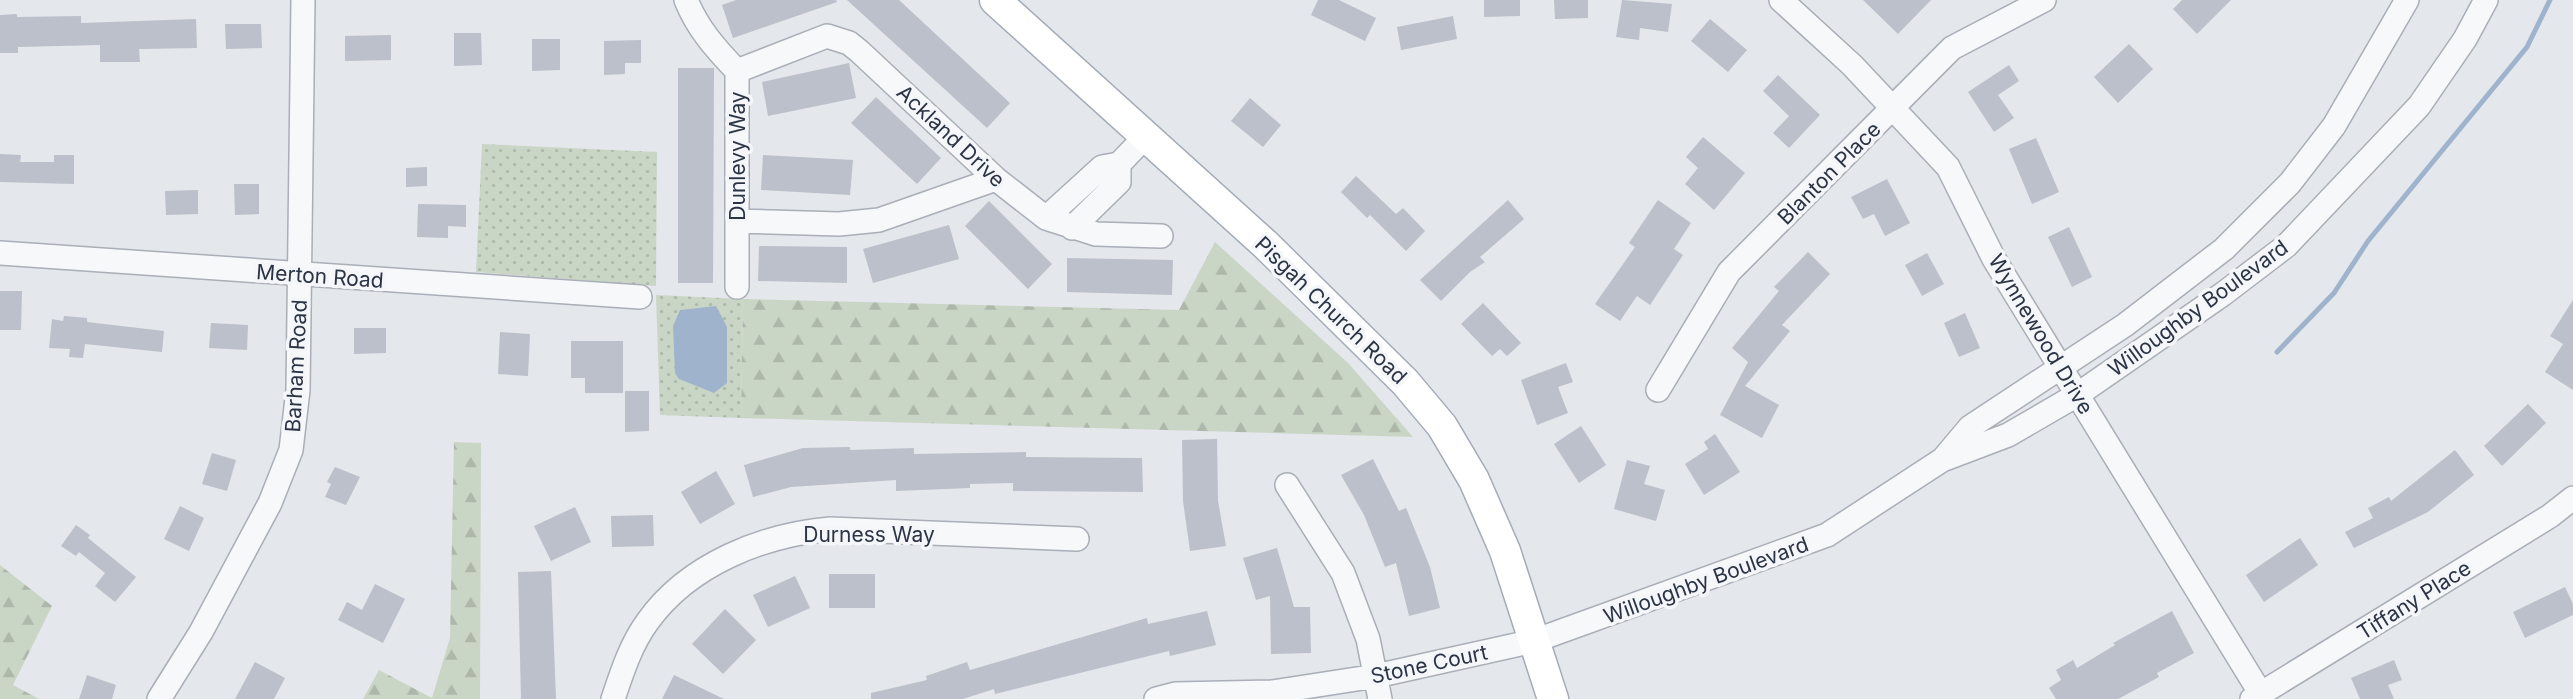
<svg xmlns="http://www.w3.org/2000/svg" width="2573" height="699" font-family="Inter,sans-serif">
<defs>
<pattern id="grass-dots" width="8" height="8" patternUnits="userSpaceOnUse" patternTransform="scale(1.75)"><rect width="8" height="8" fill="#c9d6c5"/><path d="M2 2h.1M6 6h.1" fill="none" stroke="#adb8ab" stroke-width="1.8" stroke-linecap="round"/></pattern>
<pattern id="forest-firs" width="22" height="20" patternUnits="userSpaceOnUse" patternTransform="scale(1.75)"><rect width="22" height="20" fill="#c9d6c5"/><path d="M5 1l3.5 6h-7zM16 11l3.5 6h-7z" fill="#adb8ab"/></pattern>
</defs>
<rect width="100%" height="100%" fill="#e4e7ec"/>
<!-- grass -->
<path fill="url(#grass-dots)" d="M482 144 657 152 656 286 476 272Z
M656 295 743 299 741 418 660 415Z"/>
<!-- forest -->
<path fill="url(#forest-firs)" d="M1215 242 1348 363 1413 437 741 418 743 299 1179 310Z
M454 442 481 443 480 699H363L379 670 432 698 450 638Z
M0 565 52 606 13 685 39 699H0Z"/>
<!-- water -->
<path fill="#9fb4cc" d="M716 306 727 327V383L714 393 679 379 675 373 673 326 680 310Z"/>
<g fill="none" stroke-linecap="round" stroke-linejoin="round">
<!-- stream -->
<path stroke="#9fb4cc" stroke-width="5" d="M2277 352 2334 293 2368 241 2527 47 2550 0"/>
</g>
<!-- building -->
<path fill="#bbc0ca" d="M736 0H836L837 2 733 38 722 5Z
M847 0H899L1010 103 987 128Z
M1318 0H1339L1376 18 1365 41 1311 15Z
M1484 0H1520V16L1484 17Z
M1554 0H1588V18L1555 19Z
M1622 0 1672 4 1668 32 1640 28 1639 40 1616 37Z
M1863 0H1931L1898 34Z
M2182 0H2231L2197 34 2173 9Z
M17 14V17L81 16V23L196 19 197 48 139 49 140 62H100V45L18 47V53H0V15Z
M1453 16 1457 39 1401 50 1397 27Z
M1710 19 1747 50 1728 72 1691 41Z
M225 24H261L262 48 226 49Z
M454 33H481L482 65 454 66Z
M391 35V60L345 61V36Z
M532 39H560V70L532 71Z
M641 40V63H625V74L604 75V41Z
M2129 44 2153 69 2118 103 2094 77Z
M849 63 856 98 768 116 762 82Z
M2009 65 2019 81 1998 95 2014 118 1994 132 1968 92Z
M678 68H714L713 283H678Z
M1778 75 1820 115 1789 148 1773 133 1789 116 1763 91Z
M876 97 941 158 917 184 851 123Z
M1250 98 1281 125 1263 147 1231 121Z
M1703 137 1745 173 1714 210 1685 184 1698 168 1686 157Z
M2036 138 2059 192 2032 204 2009 149Z
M0 154 21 155 20 162H54V155H74V184L0 182Z
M763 155 853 160 850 195 761 190Z
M427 167V186L406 187V168Z
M1356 176 1396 214 1403 208 1425 231 1406 251 1370 215 1367 218 1341 192Z
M1887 179 1910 223 1885 236 1874 214 1863 219 1851 197Z
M234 184H259V214L235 215Z
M198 190V214L166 215 165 191Z
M1508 200 1524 219 1480 257 1485 262 1470 272 1441 301 1420 280Z
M1658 200 1691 223 1674 249 1683 255 1650 305 1637 296 1620 321 1595 304 1635 247 1629 243Z
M989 201 1052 264 1028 289 965 226Z
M418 204 466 205V227L448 226V238L417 237Z
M949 225 959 259 873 283 863 249Z
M2069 227 2092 277 2072 287 2048 237Z
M759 246 847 247V283L758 281Z
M1808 252 1830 274 1782 325 1790 331 1745 386 1779 405 1762 438 1720 415 1748 362 1732 348 1779 291 1774 287Z
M1927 253 1944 284 1922 296 1905 265Z
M1067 258 1173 260 1172 295 1067 292Z
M0 291H22L21 330H0Z
M2573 300V390L2545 372 2563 344 2550 336Z
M1483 303 1521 343 1507 356 1500 349 1492 356 1461 324Z
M1965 313 1980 348 1959 357 1944 323Z
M64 316 87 318V322L164 331 162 352 85 344 83 358 69 357 70 349 49 348 52 319 63 321Z
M211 323 248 325 247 350 209 348Z
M354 328H386V353L354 354Z
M500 332 530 334 528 376 498 374Z
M571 341H623V393H585V378H571Z
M1566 363 1573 382 1558 387 1568 413 1537 425 1521 380Z
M625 391H649V431L625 432Z
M2528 404 2546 423 2502 466 2484 446Z
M1581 426 1606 465 1579 483 1554 444Z
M1715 434 1740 472 1704 495 1685 464 1708 449 1704 442Z
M1217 439 1218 501 1226 546 1190 551 1183 501 1182 440Z
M850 447V450L914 448V454L1026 452V457L1142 458 1143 492 1013 491V483L970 484V488L896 491V480L791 487 753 497 744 465 803 448Z
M2455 450 2474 475 2428 512 2354 548 2345 532 2373 518 2368 508 2389 497 2391 501Z
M212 453 236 460 227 491 202 484Z
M1373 459 1399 511 1406 508 1430 567 1440 608 1409 616 1396 563 1385 567 1364 515 1341 475Z
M1627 460 1650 466 1644 484 1665 490 1656 521 1614 509Z
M335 467 360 477 346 505 325 497 331 484 327 482Z
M716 471 735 504 700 524 681 492Z
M180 506 204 518 189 551 164 539Z
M575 507 591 542 551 561 534 526Z
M653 515 654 546 612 547 611 516Z
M76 525 90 535 88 538 136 577 115 602 95 586 105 573 79 552 76 556 61 546Z
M2300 538 2318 565 2264 602 2246 575Z
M1277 548 1294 607H1310L1311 653 1271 654 1270 596 1256 600 1243 558Z
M551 571 556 699H521L518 572Z
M829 574H875V608H829Z
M795 576 810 608 768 627 753 595Z
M375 584 405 599 383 643 338 620 347 602 362 610Z
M2565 587 2573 604V615L2525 638 2513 612Z
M725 609 756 640 723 674 692 644Z
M1207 611 1216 645 1170 656 1169 651 995 694 994 689 963 699H871V693L927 680 926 676 967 662 970 670 1147 618 1148 624Z
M2172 611 2194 653 2157 673 2159 677 2118 699H2056L2049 688 2061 680 2056 670 2073 660 2077 668 2115 645 2113 643Z
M2394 660 2402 680 2388 685 2394 699H2360L2351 678Z
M255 662 285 678 274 699H235Z
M87 675 116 685 112 699H79Z
M674 675 724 699H662Z"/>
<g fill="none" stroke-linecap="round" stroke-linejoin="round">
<defs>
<path id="minor" d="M686 0C698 29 715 48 737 71V287
M1781 0 1852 65 1948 167 1994 259 2264 699
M737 71 827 36 849 43 859 51 996 179 1046 218 1096 234 1161 236
M1046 218 1102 167 1119 164 1147 135
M737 221 839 224 879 220 996 179
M1072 228 1119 182V164
M0 253 640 297
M1658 390 1729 272 1952 48 2044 0
M1944 458 1970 427 2125 325 2224 249 2290 183 2334 126 2407 0
M1287 485 1343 573 1368 639 1380 699
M159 699 201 632 270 503 291 450 298 390 303 0
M613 699C622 672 631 644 648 621 689 564 763 535 830 529L1077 539
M1156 699 1175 694 1272 692 1376 676 1534 641 1827 535 1942 460 2008 435 2077 395 2223 294 2286 246 2419 106 2465 39 2486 0
M2252 699 2550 516 2573 498"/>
<path id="major" d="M995 0 1266 245 1405 382 1442 426 1474 480 1505 551 1553 699"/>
</defs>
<!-- minor casing -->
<use href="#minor" stroke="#a9aeb7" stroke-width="26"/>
<!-- major casing -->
<use href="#major" stroke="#a3abb8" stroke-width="33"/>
<!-- minor -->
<use href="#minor" stroke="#f7f8fa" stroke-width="23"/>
<!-- major -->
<use href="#major" stroke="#fff" stroke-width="30"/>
</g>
<g text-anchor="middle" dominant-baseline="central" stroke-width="7" stroke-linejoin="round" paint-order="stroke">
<!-- street labels -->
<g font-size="21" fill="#2b3445" stroke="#f4f6f9">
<text transform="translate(951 136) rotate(43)">Ackland Drive</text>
<text transform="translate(737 156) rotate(-90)">Dunlevy Way</text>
<text transform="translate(1829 173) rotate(-45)">Blanton Place</text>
<text transform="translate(320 276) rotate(4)">Merton Road</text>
<text transform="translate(2198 308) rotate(-36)">Willoughby Boulevard</text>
<text transform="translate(1331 310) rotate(44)">Pisgah Church Road</text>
<text transform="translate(2041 334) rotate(59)">Wynnewood Drive</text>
<text transform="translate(296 366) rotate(-87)">Barham Road</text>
<text x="869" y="534">Durness Way</text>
<text transform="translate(1706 580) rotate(-20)">Willoughby Boulevard</text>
<text transform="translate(2414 600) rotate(-32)">Tiffany Place</text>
<text transform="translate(1429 664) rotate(-12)">Stone Court</text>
</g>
</g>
</svg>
